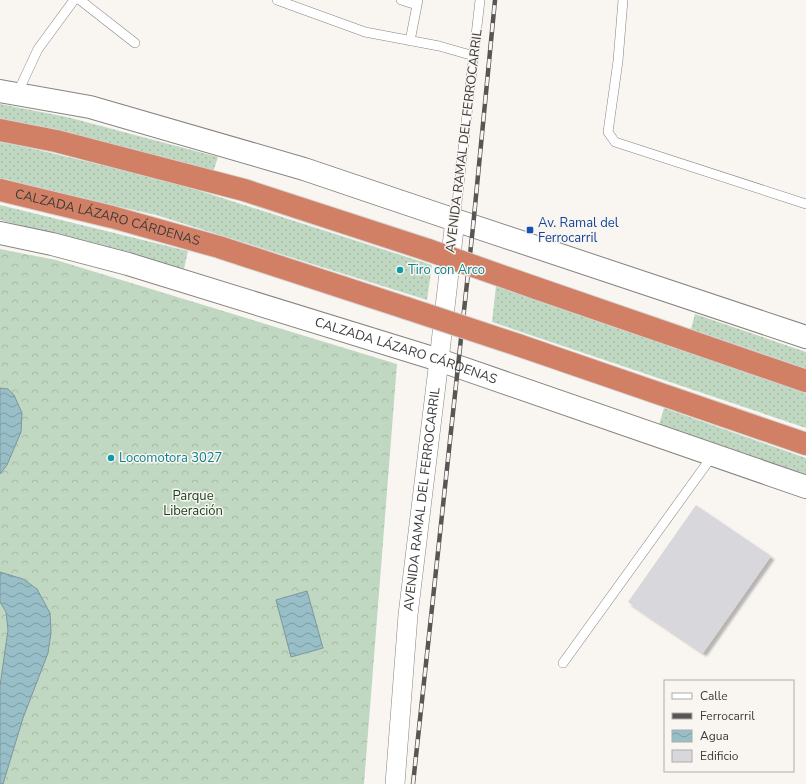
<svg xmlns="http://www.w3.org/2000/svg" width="806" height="784" font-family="'Nunito Sans',sans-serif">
<defs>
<pattern id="forest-crowns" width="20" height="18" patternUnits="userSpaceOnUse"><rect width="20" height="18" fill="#c0d8c2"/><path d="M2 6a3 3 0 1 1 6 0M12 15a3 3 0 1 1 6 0" fill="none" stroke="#a6baa7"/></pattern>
<pattern id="garden-dots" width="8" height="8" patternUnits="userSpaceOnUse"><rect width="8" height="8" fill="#c0d8c2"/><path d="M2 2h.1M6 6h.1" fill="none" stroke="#a6baa7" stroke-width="1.8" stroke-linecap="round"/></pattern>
<pattern id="water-waves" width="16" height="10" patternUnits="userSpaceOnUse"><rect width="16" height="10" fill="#98bec8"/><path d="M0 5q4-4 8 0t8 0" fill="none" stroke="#7d9ca3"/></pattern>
<filter id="shadow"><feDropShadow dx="3.5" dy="3.5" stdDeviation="1" flood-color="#0004"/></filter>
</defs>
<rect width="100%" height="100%" fill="#f9f6f2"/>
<!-- forest -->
<path fill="url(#forest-crowns)" d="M0 249 56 260 397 364 364 784H0Z"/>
<!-- garden -->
<path fill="url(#garden-dots)" d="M0 104 67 117 218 157 213 172 0 122Z
M0 141 166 180 432 265 427 300 156 215 0 180Z
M0 205 188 251 184 269 0 220Z
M496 286 806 391V428L492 322Z
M695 314 806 352V369L691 329Z
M664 408 806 458V477L659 425Z"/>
<!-- water -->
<path fill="url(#water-waves)" stroke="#7d979d" d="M0 388 8 389 14 395 22 413 21 432 7 465 0 474Z
M0 572 23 579 37 589 50 613 51 633 48 653 23 718 3 784H0V686L8 630 6 612 0 602Z
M307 591 323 648 291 657 276 600Z"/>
<!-- building -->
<path fill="#d8d8dc" filter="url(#shadow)" d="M696 505 771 556 703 653 628 602Z"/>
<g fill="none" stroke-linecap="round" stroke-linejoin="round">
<defs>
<path id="lane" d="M80 0 135 43
M277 0 365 32 439 46 474 56
M401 0 417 5
M623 0 618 61 608 132 615 142 806 204
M410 41 418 0
M17 94 38 49 74 0
M455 220 480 0
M563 663 713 455"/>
<g id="street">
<path id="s1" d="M395 784 408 615 439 360 455 220"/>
</g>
<g id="secondary">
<path d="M0 91 90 107 304 169 455 220 806 337"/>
<path id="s2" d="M0 233 52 244 128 264 439 360 806 487"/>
</g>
<g id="highway">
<path d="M0 130 56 141 244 190 428 250"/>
<path id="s3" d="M0 190 112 217 219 247 406 308"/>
<path d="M536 288 806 381"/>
<path d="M518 345 806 444"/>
</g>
</defs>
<!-- lane casing -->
<use href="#lane" stroke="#878481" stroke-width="10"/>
<!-- street casing -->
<use href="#street" stroke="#878481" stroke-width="20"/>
<!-- secondary casing -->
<use href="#secondary" stroke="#878481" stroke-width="24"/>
<!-- highway casing -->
<use href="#highway" stroke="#d4d4d4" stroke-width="24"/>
<!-- lane -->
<use href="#lane" stroke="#fff" stroke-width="9"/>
<!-- street -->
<use href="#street" stroke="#fff" stroke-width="19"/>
<!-- secondary -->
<use href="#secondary" stroke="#fff" stroke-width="22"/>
<!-- highway -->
<use href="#highway" stroke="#d28065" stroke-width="22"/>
<defs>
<path id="rail" d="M413 784 473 227 495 0"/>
</defs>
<!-- rail casing -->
<use href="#rail" stroke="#585655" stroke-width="4.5"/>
<!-- rail -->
<use href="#rail" stroke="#f9f6f2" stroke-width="3" stroke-dasharray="9" stroke-linecap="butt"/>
<defs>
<path id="highway-bridge" d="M428 250 536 288
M406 308 518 345"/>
</defs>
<!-- highway-bridge casing -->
<use href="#highway-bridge" stroke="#d4d4d4" stroke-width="24" stroke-linecap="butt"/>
<!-- highway-bridge -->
<use href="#highway-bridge" stroke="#d28065" stroke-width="22"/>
</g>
<!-- markers -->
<rect fill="#1a4fb4" stroke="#f9f6f2" stroke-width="1.5" x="526" y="226" width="8" height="8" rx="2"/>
<g fill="#0f9aa8" stroke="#f9f6f2" stroke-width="1.5">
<circle cx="400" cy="270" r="4"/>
<circle cx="111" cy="458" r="4"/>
</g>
<g text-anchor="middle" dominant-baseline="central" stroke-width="3" stroke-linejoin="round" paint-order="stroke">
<!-- street labels -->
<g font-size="13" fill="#3d3b3a" stroke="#f9f6f2">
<text transform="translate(464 141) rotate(-83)">AVENIDA RAMAL DEL FERROCARRIL</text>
<text stroke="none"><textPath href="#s3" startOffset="111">CALZADA LÁZARO CÁRDENAS</textPath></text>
<text stroke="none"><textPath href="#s2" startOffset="423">CALZADA LÁZARO CÁRDENAS</textPath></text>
<text stroke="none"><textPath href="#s1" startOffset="286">AVENIDA RAMAL DEL FERROCARRIL</textPath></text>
</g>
<!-- transit labels -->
<g font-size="13" fill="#164399" stroke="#f9f6f2" text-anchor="start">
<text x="538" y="223">Av. Ramal del<tspan x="538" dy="15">Ferrocarril</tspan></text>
</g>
<!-- culture labels -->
<g font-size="13" fill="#0d838f" stroke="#f9f6f2" text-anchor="start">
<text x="408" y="270">Tiro con Arco</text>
<text x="119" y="458">Locomotora 3027</text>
</g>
<!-- park labels -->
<g font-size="13" fill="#194220" stroke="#f9f6f2">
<text x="193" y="496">Parque<tspan x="193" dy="15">Liberación</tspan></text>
</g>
</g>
<!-- legend -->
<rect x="664" y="680" width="130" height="92" fill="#f9f6f2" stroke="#aeaba8"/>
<rect x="672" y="693" width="20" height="6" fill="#ffffff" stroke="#aeaba8"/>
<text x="700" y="700" font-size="12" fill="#3d3b3a">Calle</text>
<rect x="672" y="713" width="20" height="6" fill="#585655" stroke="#aeaba8"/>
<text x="700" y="720" font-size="12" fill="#3d3b3a">Ferrocarril</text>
<rect x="672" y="730" width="20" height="12" fill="url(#water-waves)" stroke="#aeaba8"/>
<text x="700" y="740" font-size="12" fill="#3d3b3a">Agua</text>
<rect x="672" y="750" width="20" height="12" fill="#d8d8dc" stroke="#aeaba8"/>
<text x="700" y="760" font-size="12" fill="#3d3b3a">Edificio</text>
</svg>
